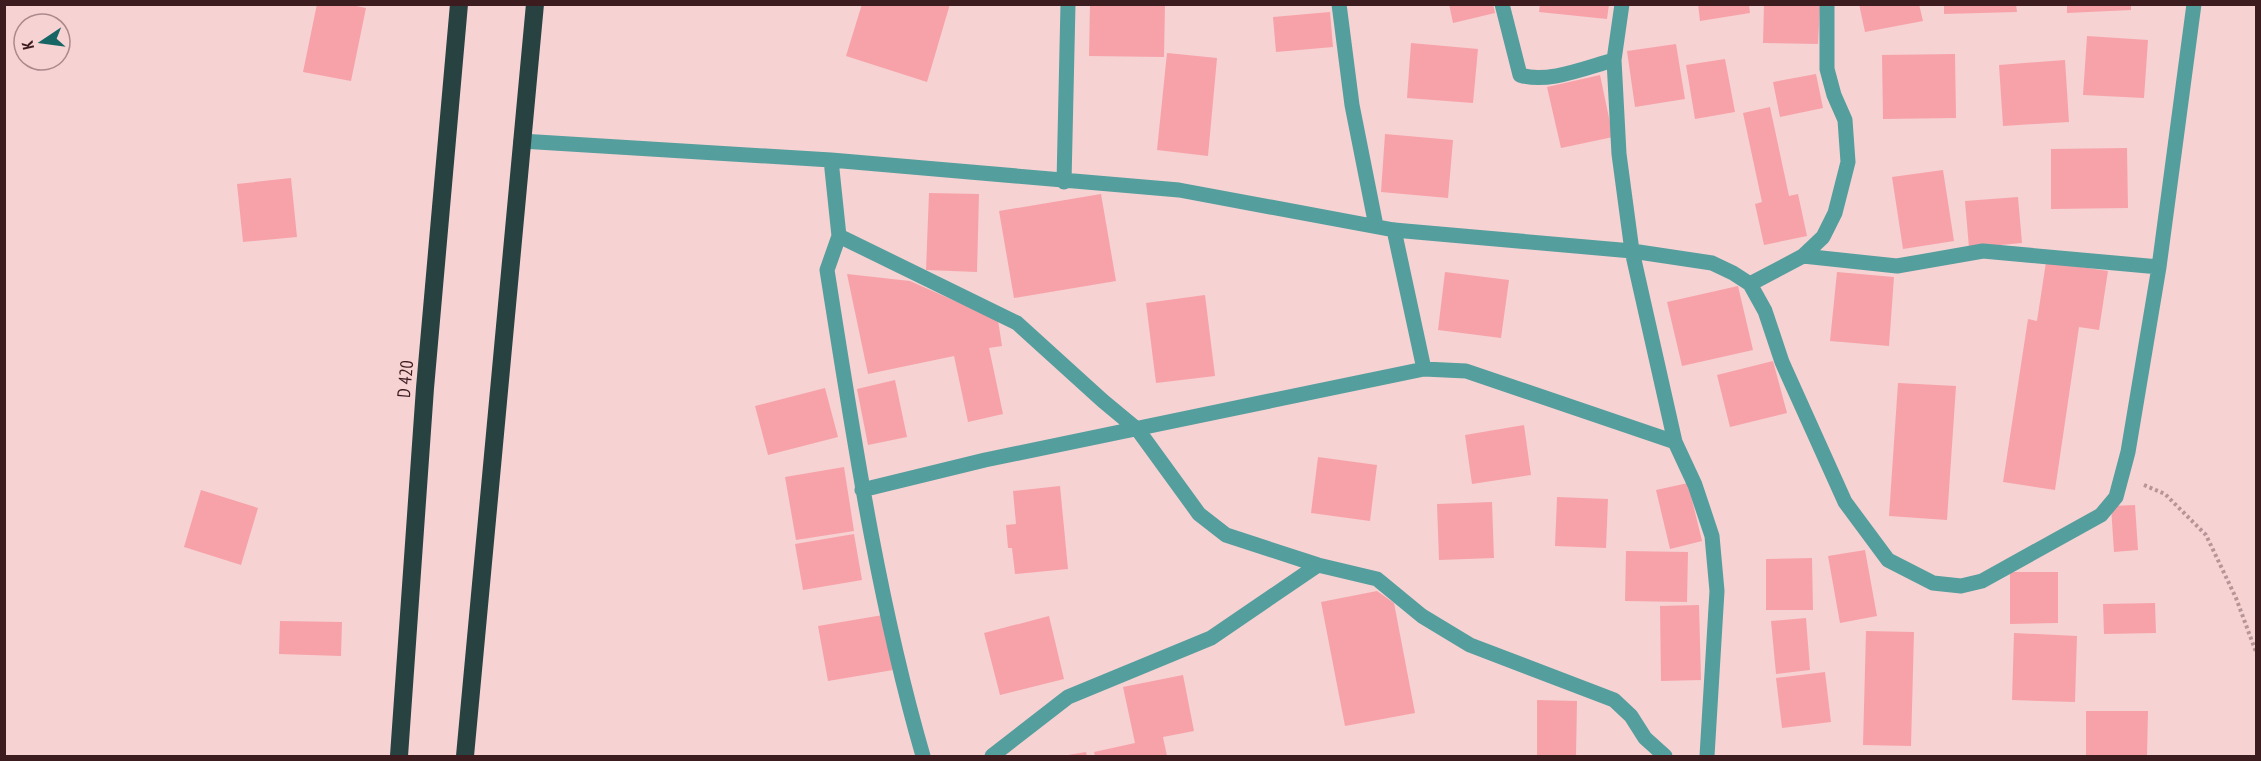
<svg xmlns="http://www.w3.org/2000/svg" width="2261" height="761" font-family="'PT Sans Narrow',sans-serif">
<rect width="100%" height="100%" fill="#f6d2d3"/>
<!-- building -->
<path fill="#f7a2a9" d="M317 4H347L366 8 351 81 303 72Z
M862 4H950L927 82 846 56Z
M1090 4H1165L1164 57 1089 56Z
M1449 4H1493L1495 13 1453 23Z
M1540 4H1609L1607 19 1539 12Z
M1698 4H1749L1750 13 1700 21Z
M1764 4H1820L1818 44 1763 43Z
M1859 4H1919L1923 21 1865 32Z
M1944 4H2016L2017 12 1944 14Z
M2067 4H2131V10L2067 13Z
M1330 12 1333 47 1276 52 1273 17Z
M2087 36 2148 40 2144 98 2083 95Z
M1411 43 1478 49 1473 103 1407 98Z
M1676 44 1685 99 1635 107 1627 51Z
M1167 53 1217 58 1208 156 1157 150Z
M1955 54 1956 118 1883 119 1882 55Z
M1725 59 1735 112 1695 119 1686 65Z
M2065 60 2069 122 2003 126 1999 65Z
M1816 74 1823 108 1780 117 1773 82Z
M1600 75 1613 137 1561 148 1547 87Z
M1770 107 1789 196 1798 194 1807 236 1764 245 1755 204 1762 202 1743 113Z
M1385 134 1453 140 1448 198 1381 192Z
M2127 148 2128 208 2051 209V149Z
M1943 170 1954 241 1903 249 1892 177Z
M291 178 297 237 243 242 237 184Z
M929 193 979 194 977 272 926 270Z
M1101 194 1116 281 1014 298 999 211Z
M2018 197 2022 243 1969 248 1965 201Z
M2046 262 2108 271 2099 330 2079 327 2055 490 2003 482 2028 319 2037 321Z
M1445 272 1509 280 1501 338 1438 330Z
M1837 272 1894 277 1889 346 1830 341Z
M847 274 910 281 998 320 1002 346 989 348 1003 414 968 422 954 356 868 374Z
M1738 286 1753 350 1682 366 1667 302Z
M1205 295 1215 376 1156 383 1146 303Z
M1773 361 1787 413 1730 427 1717 375Z
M895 380 907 437 868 445 857 389Z
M1898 383 1956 386 1947 520 1889 516Z
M825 388 838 437 768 455 755 406Z
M1524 425 1531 475 1472 484 1465 435Z
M1318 457 1377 465 1370 521 1311 513Z
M844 467 854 531 796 540 785 477Z
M1688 483 1702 541 1670 549 1656 490Z
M1060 486 1068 569 1015 574 1012 548H1008L1006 525 1016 524 1013 491Z
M201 490 258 508 241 565 184 547Z
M1557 497 1608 499 1606 548 1555 546Z
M1492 502 1494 558 1439 560 1437 504Z
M2135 505 2138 550 2114 552 2111 506Z
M854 534 862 580 803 590 795 544Z
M1865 550 1877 616 1840 623 1828 556Z
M1626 551 1688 552 1687 602 1625 601Z
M1812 558 1813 610H1766V559Z
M2010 572H2058V623L2010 624Z
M1377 591 1394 603 1415 713 1345 726 1321 602Z
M2155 603 2156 633 2104 634 2103 604Z
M1699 605 1701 680 1661 681 1660 606Z
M883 615 893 670 828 681 818 626Z
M1049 616 1064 679 1000 695 984 633Z
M1806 618 1810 670 1776 674 1771 621Z
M280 621 342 622 341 656 279 654Z
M1866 631 1914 632 1911 746 1863 745Z
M2014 633 2077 636 2075 702 2012 700Z
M1825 672 1831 722 1782 728 1776 678Z
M1183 675 1194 731 1163 737 1167 756H1095L1094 752 1135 743 1123 687Z
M1537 700 1577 701 1576 756H1537Z
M2086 711H2148L2147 756H2086Z
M1086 752 1087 756H1068V755Z"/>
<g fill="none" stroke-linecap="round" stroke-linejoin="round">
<!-- path -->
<path stroke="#b79496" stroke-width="4" stroke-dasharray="3 3" stroke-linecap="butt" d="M2144 485 2165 494 2206 535 2236 598 2256 652"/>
<!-- minor -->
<path stroke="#549e9d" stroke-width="15" d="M1339 4 1352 105 1376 226
M1502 4 1520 75C1548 84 1587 67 1614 60
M1622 4 1614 60 1619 154 1632 251 1675 442 1695 485 1712 536 1717 591 1707 756
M521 141 831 160 1179 190 1394 230 1632 251 1712 263 1733 273 1750 284 1765 311 1782 362 1845 502 1888 560 1933 583 1961 586 1982 581 2101 515 2116 497 2128 452 2159 267 2194 4
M831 160 839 236 827 270C853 433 877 597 923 756
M1064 182 1068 4
M1394 230 1424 369
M839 236 1017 323 1103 401 1138 430 1199 514 1226 535 1318 565 1377 579 1422 616 1470 645 1614 700 1631 716 1645 738 1665 756
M1803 256 1823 237 1835 213 1848 162 1845 120 1834 95 1827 69V4
M1750 284 1803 256 1897 266 1983 251 2159 267
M862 490 985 460 1424 369 1466 371 1675 442
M992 756 1068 697 1211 638 1318 565"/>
<!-- highway -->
<path stroke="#274241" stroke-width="18" d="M399 756 425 388 459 4
M465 756 535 4"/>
</g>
<g text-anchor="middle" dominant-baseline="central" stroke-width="6" stroke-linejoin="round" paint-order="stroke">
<!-- street labels -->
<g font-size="18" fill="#3d1c20" stroke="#f6d2d3">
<text transform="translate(405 379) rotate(-85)">D 420</text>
</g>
</g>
<!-- border -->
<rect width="2261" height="761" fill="none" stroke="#3d1c20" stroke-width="12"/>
<!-- north arrow -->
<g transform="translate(42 42) rotate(257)"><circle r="28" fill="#f6d2d3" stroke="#ac898b" stroke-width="1.5"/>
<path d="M0-4.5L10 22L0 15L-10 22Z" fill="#176665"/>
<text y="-9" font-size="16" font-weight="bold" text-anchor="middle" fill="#3d1c20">K</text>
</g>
</svg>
